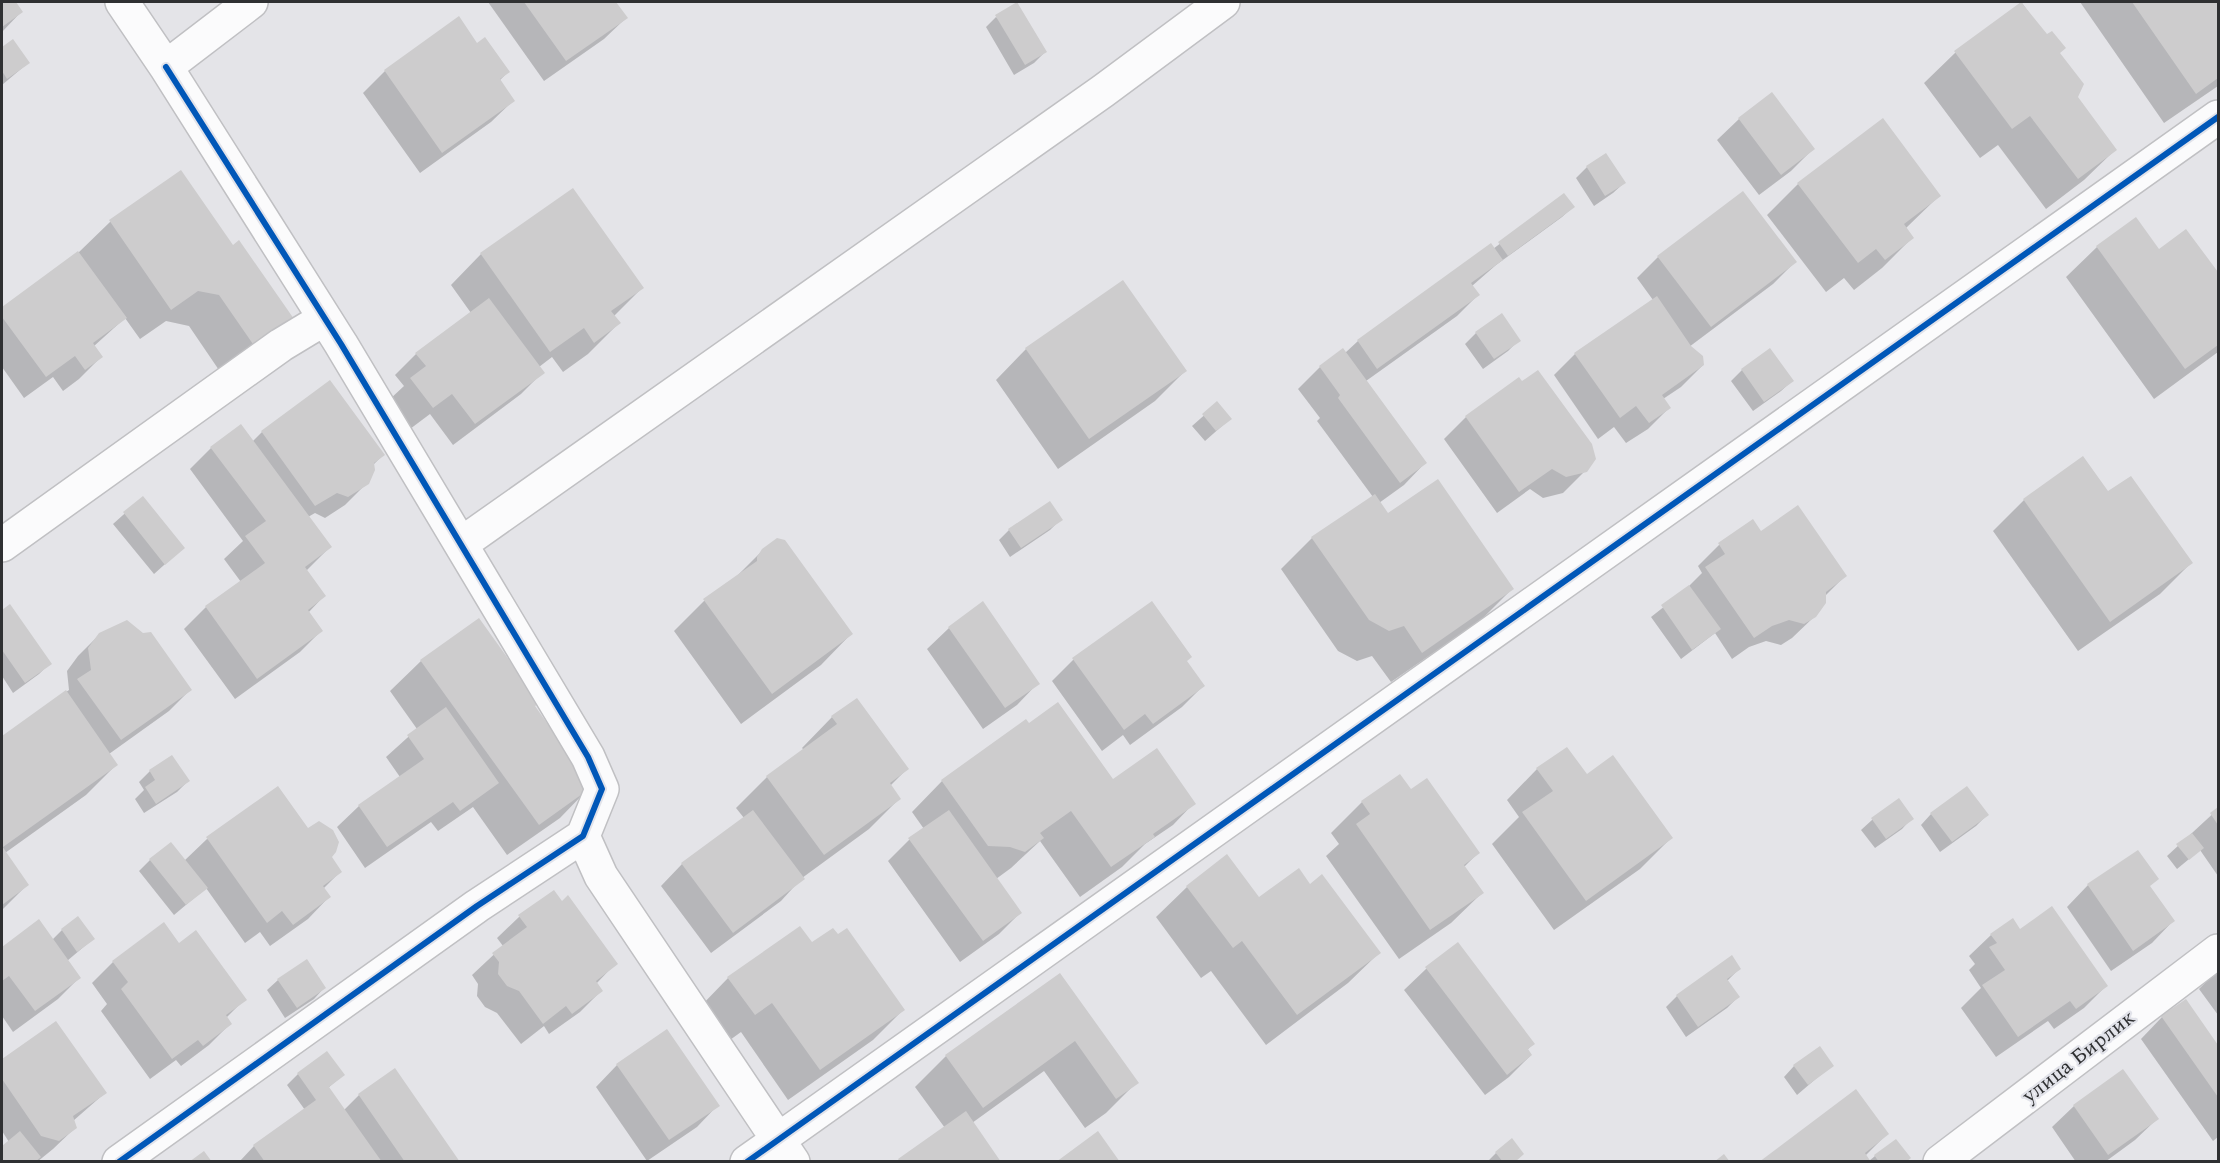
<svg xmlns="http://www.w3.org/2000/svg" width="2220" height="1163" font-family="Spectral,serif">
<rect width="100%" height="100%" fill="#e4e4e8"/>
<!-- shadow -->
<path fill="#0003" d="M2 2H14L21 12 2 32Z
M488 2H614L626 18 604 39 544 81Z
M2080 2H2218V86L2164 123Z
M2022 3 2059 54 2077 98 2115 150 2084 180 2046 209 1998 145 1980 158 1924 83 1955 53Z
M996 17 1045 52 1034 63 1014 75 986 27Z
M458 18 477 45 508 72 499 81 513 101 491 122 420 173 363 93 385 71Z
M13 41 28 63 2 85V49Z
M1772 94 1813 149 1791 171 1759 195 1717 140 1739 119Z
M1882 121 1939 196 1905 229 1912 238 1882 268 1854 290 1844 278 1826 292 1767 215 1798 184Z
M1605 155 1624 183 1613 193 1594 206 1576 178 1587 167Z
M181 172 232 247 292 319 223 376 189 326 166 321 140 339 125 318 93 347 101 357 79 379 63 391 53 377 24 398 2 367V309L78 253 110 222Z
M1564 195 1573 207 1562 217 1496 265 1472 286 1478 295 1457 316 1366 381 1425 463 1404 485 1379 503 1388 515 1512 589 1481 620 1391 682 1372 656 1357 661 1338 651 1281 569 1312 538 1373 497 1317 421 1320 418 1298 389 1320 367 1342 350 1345 353 1358 341 1493 249Z
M2186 231 2218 275V352L2154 399 2066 277 2097 247 2159 251Z
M481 254 642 288 614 316 619 323 588 354 563 372 552 357 539 367 543 372 521 394 453 445 430 414 410 429 389 400 404 386 395 375 416 354 471 313 451 285Z
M1658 257 1795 262 1773 284 1689 347 1703 365 1681 387 1663 399 1669 408 1648 429 1626 443 1614 427 1598 439 1554 375 1575 354 1653 300 1637 278Z
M1476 333 1519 340 1508 351 1483 369 1465 344Z
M1026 349 1185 371 1155 401 1058 469 996 380Z
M1770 350 1792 381 1781 391 1753 411 1731 381 1742 370Z
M1518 379 1585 471 1563 493 1543 498 1530 489 1497 513 1444 439 1466 417Z
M330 383 383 455 373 465 367 483 345 505 325 518 315 513 308 517 330 547 306 571 324 596 308 613 321 631 300 652 235 699 184 629 206 607 241 582 224 559 243 541 190 469 211 448 252 442 262 432Z
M1217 404 1230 419 1205 441 1192 426Z
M2083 458 2108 493 2191 563 2160 594 2078 651 1993 531 2024 500Z
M142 498 183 548 154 574 113 524Z
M1061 519 1050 530 1010 557 999 540 1009 530Z
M1760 533 1845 576 1824 597 1815 616 1792 638 1781 645 1766 641 1749 647 1732 659 1715 633 1681 659 1651 617 1684 591 1702 573 1698 566 1719 545Z
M763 550 851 634 821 665 741 724 674 631 704 601 733 580Z
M982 603 1038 683 1017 705 983 729 927 649 949 628Z
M1151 603 1186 661 1203 686 1182 707 1130 745 1123 735 1102 751 1052 681 1073 660Z
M10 606 50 663 39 674 13 693 2 676V612Z
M100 634 190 690 169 711 109 754 116 765 86 795 5 853 27 885 2 910V737L69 690 67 671 78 656Z
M421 661 534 707 590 787 560 818 507 855 473 807 438 831 431 822 365 868 337 827 359 806 400 777 386 757 417 729 390 691Z
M832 717 907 769 890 786 899 799 869 829 802 878 781 901 711 953 661 886 682 864 744 818 736 808 767 777 804 750 802 748Z
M172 757 188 781 177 792 144 813 135 799 144 790 139 782 150 771Z
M1537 769 1587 776 1671 838 1640 869 1554 930 1492 844 1519 817 1507 800Z
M1400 776 1411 791 1478 853 1464 867 1482 893 1451 923 1399 959 1326 856 1339 844 1331 833 1362 802Z
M942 781H1113L1194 803 1173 825 1145 844 1122 867 1080 897 1040 841 1011 868 996 879 1020 913 999 934 960 962 888 861 909 840 924 829 912 812Z
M1899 800 1912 818 1902 829 1875 848 1861 830 1872 820Z
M2218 809V876L2200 850 2177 869 2167 856Z
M1931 814 1987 815 1976 826 1940 852 1921 825Z
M207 839 330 857 340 872 323 889 329 897 308 919 270 946 260 932 245 943 206 888 174 915 139 871 150 860 184 861Z
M2088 885 2149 887 2173 921 2152 943 2111 971 2067 907Z
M1310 886 1379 953 1348 983 1266 1045 1211 971 1201 978 1156 917 1187 887 1259 900Z
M553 892 616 963 596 984 601 991 580 1012 549 1034 544 1026 521 1044 497 1013 485 1007 477 996 478 984 472 975 503 946 497 938 519 917Z
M62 930 93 939 67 961 79 978 58 999 13 1032 2 1016V948L52 940Z
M2020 931 2106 986 2084 1008 2054 1029 2048 1021 1996 1057 1961 1008 1981 988 1969 970 1975 964 1969 956 1991 935Z
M811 944 903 1010 873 1040 788 1100 741 1032 723 1045 698 1009 728 978Z
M1458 944 1533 1044 1527 1050 1531 1055 1509 1077 1485 1095 1404 990 1426 969Z
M179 945 245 999 226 1018 230 1024 209 1045 181 1066 176 1060 150 1079 101 1011 107 1004 92 983 113 962Z
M1731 957 1739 969 1727 981 1738 997 1727 1008 1686 1037 1666 1007 1677 996Z
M2218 970V1015L2199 989Z
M1059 975 1137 1082 1106 1113 1085 1128 1044 1071 972 1123 999 1162H897L945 1128 915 1087 946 1056Z
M278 980 324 988 314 999 285 1018 267 990Z
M2185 1001 2218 1048V1137L2213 1141 2141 1039 2162 1017Z
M56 1023 105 1093 73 1121 75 1128 53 1149 37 1162H2V1148L9 1142 2 1131V1061Z
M617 1065 718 1105 697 1127 647 1161 596 1087Z
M1832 1065 1797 1095 1784 1077 1794 1066Z
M394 1070 459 1162H239L254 1146 305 1110 287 1085 298 1074 343 1075 328 1088 344 1110 359 1095Z
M2074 1106 2157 1119 2135 1140 2105 1162H2076L2052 1127Z
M1887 1134 1865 1156 1869 1161 1875 1156 1905 1162H1761Z
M1496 1153 1515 1162H1487Z"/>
<!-- building -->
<path fill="#cdcccd" d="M2 2H16L23 12 2 27Z
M524 2H616L628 18 566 61Z
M1017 2 1047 52 1025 65 995 15Z
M2021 2 2047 34 2052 31 2066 48 2060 53 2084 84 2078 97 2117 150 2078 179 2030 116 2012 129 1954 51Z
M2132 2H2218V78L2196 94Z
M459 16 477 43 485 37 510 72 500 79 515 101 442 153 384 70Z
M13 39 30 63 7 79 2 71V47Z
M1772 92 1815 149 1781 175 1738 118Z
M1883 118 1941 196 1904 224 1914 238 1885 260 1876 249 1858 263 1797 183Z
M1606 153 1626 183 1605 196 1586 166Z
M181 170 233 245 239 240 294 319 255 347 219 295 198 291 171 310 109 220Z
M573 188 644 288 611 311 621 323 594 343 584 328 550 352 480 253Z
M1743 191 1797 262 1711 327 1657 256Z
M1564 193 1575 207 1508 256 1498 242Z
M2136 217 2159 249 2186 229 2218 272V345L2185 369 2096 246Z
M1491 243 1503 260 1471 283 1480 295 1377 369 1357 340Z
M78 251 127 318 93 343 103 357 85 370 75 356 46 377 2 317V307Z
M1123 280 1187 371 1089 439 1025 348Z
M1657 296 1691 346 1703 356 1704 365 1662 395 1671 408 1649 423 1636 406 1620 418 1574 353Z
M489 298 545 373 475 424 452 394 433 408 410 378 426 366 415 353Z
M1502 313 1521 341 1494 359 1475 332Z
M1343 348 1427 463 1400 483 1338 398 1340 395 1319 366Z
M1770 348 1794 381 1764 402 1741 369Z
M1538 370 1592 444 1596 459 1587 472 1566 477 1552 469 1519 492 1465 416 1519 377 1522 381Z
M330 380 385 455 374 463 375 470 369 484 348 497 337 493 315 506 261 431Z
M1217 401 1232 419 1216 431 1202 414Z
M241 424 332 547 305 567 326 596 308 610 323 631 257 679 205 606 265 563 245 536 266 521 210 447Z
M2083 456 2108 491 2131 476 2193 563 2110 622 2023 499Z
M1438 479 1514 589 1422 653 1404 626 1389 631 1369 620 1311 537 1375 494 1388 513Z
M143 496 185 548 165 565 123 512Z
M1050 501 1063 520 1021 548 1008 529Z
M1798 505 1847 576 1826 592V603L1816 617 1804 624 1789 620 1772 626 1754 638 1705 567 1725 554 1718 543 1753 519 1761 531Z
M777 538 785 540 853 634 772 694 703 599 757 561V557L762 549Z
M1689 585 1721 629 1692 650 1661 605Z
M983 601 1040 684 1005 708 948 627Z
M1152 601 1192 657 1187 661 1205 686 1153 724 1145 714 1124 730 1072 658Z
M10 604 52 664 25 683 2 650V610Z
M479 618 540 703 535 706 592 787 539 825 420 660Z
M127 620 143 633 151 632 192 690 121 740 77 679 91 670 88 648 99 633Z
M66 690 118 765 3 847 2 736Z
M857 698 909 769 890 783 901 799 824 855 766 776 837 724 831 716Z
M1058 702 1113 779 1157 748 1196 804 1153 834 1155 837 1111 867 1071 811 1040 833 1044 838 1025 852 1010 847 988 846 941 780 1026 719 1029 723Z
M446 707 499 783 460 811 453 802 387 847 358 805 424 759 407 735Z
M1567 747 1587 774 1613 755 1673 838 1586 901 1522 812 1553 791 1536 768Z
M172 755 190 781 156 804 145 787 155 780 149 770Z
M1400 774 1411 789 1427 778 1480 853 1464 865 1484 893 1430 930 1356 824 1370 814 1361 801Z
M278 786 308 828 319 821 333 830 339 842 336 852 332 857 342 872 323 886 331 897 293 925 282 911 267 923 206 837Z
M1967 786 1989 815 1952 842 1930 813Z
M1899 798 1914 819 1886 839 1871 818Z
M2218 807V825L2210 813Z
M753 810 805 879 733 933 681 863Z
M949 810 1022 913 983 941 908 838Z
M2192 833 2204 848 2189 860 2176 844Z
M171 842 208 888 186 905 149 859Z
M2 846 29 885 2 905Z
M2138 850 2159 879 2150 886 2175 921 2133 951 2087 884Z
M1227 854 1259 897 1299 868 1310 884 1322 874 1381 953 1297 1015 1242 941 1233 948 1186 886Z
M554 890 562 901 568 895 618 964 596 981 603 991 572 1014 566 1006 543 1024 519 991 507 986 498 974 499 962 492 953 527 927 518 915Z
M2052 906 2108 986 2076 1009 2070 1001 2018 1037 1982 985 2005 970 1989 947 1997 943 1990 934 2013 918 2020 929Z
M78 916 95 939 77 952 61 929Z
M39 919 81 978 35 1011 9 976 2 981V947Z
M164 922 179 943 196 930 247 1000 226 1015 232 1024 203 1046 198 1040 172 1059 121 989 128 982 112 961Z
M800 926 812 942 833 928 838 934 847 928 905 1010 820 1070 772 1003 755 1015 727 977Z
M1458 942 1535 1044 1528 1049 1532 1055 1507 1075 1425 967Z
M1732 955 1741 969 1727 979 1740 997 1698 1027 1676 995Z
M307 959 326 988 297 1008 277 979Z
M1060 973 1139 1083 1116 1099 1075 1041 983 1108 945 1055Z
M2186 999 2218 1045V1097L2161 1016Z
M56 1021 107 1093 73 1116 77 1128 59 1141 41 1136 2 1079V1059Z
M667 1029 720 1106 669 1140 616 1064Z
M1820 1046 1834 1066 1808 1085 1793 1065Z
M327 1051 345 1075 329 1087 382 1162H265L253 1145 316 1100 297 1073Z
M395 1068 460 1162H405L358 1094Z
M2123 1069 2159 1119 2108 1155 2073 1105Z
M1856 1089 1889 1134 1865 1153 1871 1162H1759Z
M966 1111 1001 1162H900L898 1159Z
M20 1131 41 1157 35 1162H2V1146Z
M1098 1131 1120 1162H1056Z
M1512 1138 1524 1154 1515 1162H1503L1495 1152Z
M1896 1139 1911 1158 1906 1162H1879L1874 1155Z
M204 1151 212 1162H189Z
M1724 1154 1730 1162H1714Z"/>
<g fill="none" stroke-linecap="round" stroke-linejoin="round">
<defs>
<path id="minor" d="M122 2 166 67 251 2
M461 544 1103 91 1223 2
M2 545 281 345 324 319
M583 836 601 876 793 1162
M119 1162 477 906 583 836 602 789 588 757 341 344 166 67
M747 1162 2218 117
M1940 1162 2218 951"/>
</defs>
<!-- minor casing -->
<use href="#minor" stroke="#c0c0c3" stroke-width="36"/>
<!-- minor -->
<use href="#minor" stroke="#fbfbfc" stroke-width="33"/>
<defs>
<path id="cycleway" d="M119 1162 477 906 583 836 602 789 588 757 341 344 166 67
M747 1162 2218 117"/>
</defs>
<!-- cycleway casing -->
<use href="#cycleway" stroke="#e2e3ea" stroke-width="10"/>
<!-- cycleway -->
<use href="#cycleway" stroke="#0057b8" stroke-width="6"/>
</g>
<g text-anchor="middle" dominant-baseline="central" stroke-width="4.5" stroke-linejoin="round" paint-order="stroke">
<!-- street labels -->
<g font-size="21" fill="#2f3032" stroke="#e2e3ea">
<text transform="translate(2079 1057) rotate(-38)">улица Бирлик</text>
</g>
</g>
<!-- border -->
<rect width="2220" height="1163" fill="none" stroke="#2f3032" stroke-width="6"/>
</svg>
